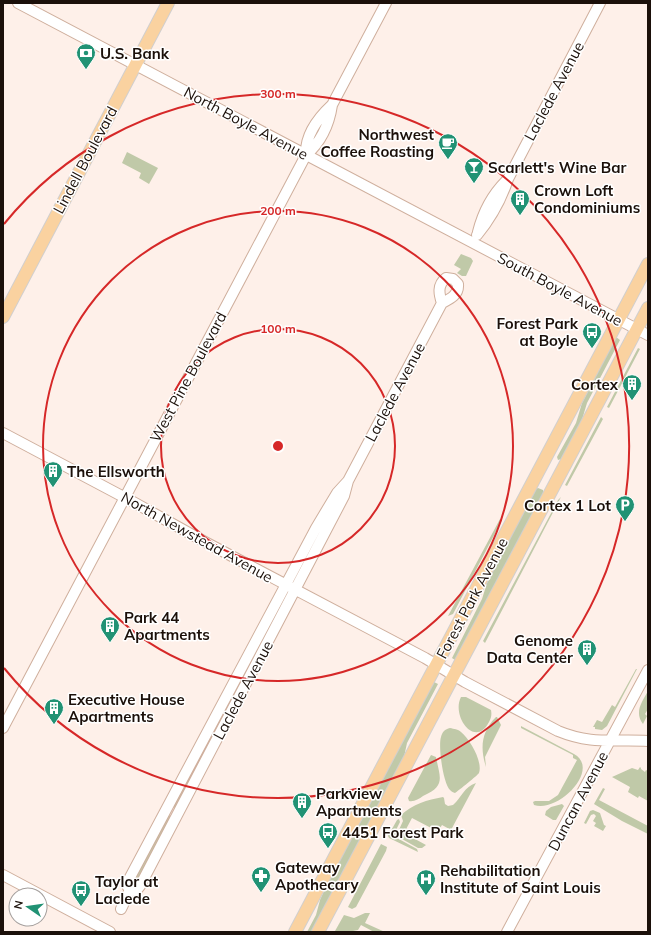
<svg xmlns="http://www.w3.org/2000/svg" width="651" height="935" font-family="Mulish,sans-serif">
<rect width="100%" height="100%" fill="#fef0e9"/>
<!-- green -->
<path fill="#c0c9a8" d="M127 152 158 168 149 184 139 178 141 173 122 163Z
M461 254 471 258 473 261 466 276H462L457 273 461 269 454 265Z
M616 337 620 340 587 403 581 423 561 459 558 460 557 457 576 423 582 403Z
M638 348 640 349 609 408 607 407Z
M601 417 603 419 567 486 565 485Z
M538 488 543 490V495L455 660 452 658 482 599 488 580 536 489Z
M561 497 485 643 483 641 558 500Z
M500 519 502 520 453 614 448 616Z
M636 669H637L607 726 602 730 595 729V727H593L597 720 602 722 612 705 615 707Z
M434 682 438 684 407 743 404 757 312 932H307L316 915 320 900 327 884Z
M648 691V709L645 714 647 716 643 724C634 712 642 702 648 691Z
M461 697H466L491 710C492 715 491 718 489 722 475 749 451 716 461 697Z
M496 717H497L501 725 485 757 486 767C480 748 481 732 496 717Z
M521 726 574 754C601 769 559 813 534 805L533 802 535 801H549L558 795 577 760 573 758V755L521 728Z
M450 728C454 729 458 729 461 732 470 739 483 762 479 773 478 775 458 791 455 793 453 792 452 792 450 790 443 783 438 746 441 737 442 732 445 729 450 728Z
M211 732 215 733 175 808 172 806Z
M431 755 436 757C440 778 446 786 423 796 419 799 414 802 409 801L408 798Z
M640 767 641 768V769L645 772 646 770 648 771V801L639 796 638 798 628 792 630 787 612 777 632 768 638 770Z
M476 783 451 830 442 825 437 833 433 831V829L412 818 404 833 426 845 422 848H418L402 839 397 834 403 821 401 815C413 804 427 800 443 797L444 798 445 804 448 806 453 805C462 797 464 787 476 783Z
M603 788 605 789 599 800 648 826V834L622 821 594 804Z
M562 804 564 806 556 820H553L545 815 546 811 551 807Z
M593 810 600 813 604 825 606 826 603 831 594 826 596 823 593 821 596 816 594 814 591 815 586 824 584 823 590 811Z
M169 815 172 817 137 885 132 886 131 882Z
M399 819 400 822 396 830 397 838 417 849 418 852 389 838 388 836 397 820Z
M381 844 387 847 386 851 356 907 352 909 348 907Z
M365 913H370L365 923 385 932H374L361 925 358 930 348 932 335 931 344 915 354 918Z"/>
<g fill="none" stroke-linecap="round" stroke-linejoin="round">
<defs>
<path id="minor" d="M18 3 648 335
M306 155C305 136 318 118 332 105L386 3
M478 232C483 212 491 196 506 181
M477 235C491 218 501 200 508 179L600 3
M3 433 135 503 207 543 425 658 465 682 558 731C592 745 613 739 648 741
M348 481 344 496 140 886 136 891C130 891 127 888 127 883L316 528 337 493 348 481 442 303C450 299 459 295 458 284L453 279 446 278C437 285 439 294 442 303
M3 728 306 155C321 142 329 125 332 105
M3 875 110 932
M121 909 130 890
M507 932 648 670"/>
<path id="major" d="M3 317 168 3
M295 932 648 264
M318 932 648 308"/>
</defs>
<!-- minor casing -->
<use href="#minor" stroke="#cfaf9d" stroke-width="12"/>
<!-- major casing -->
<use href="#major" stroke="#d1cfce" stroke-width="14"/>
<!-- minor -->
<use href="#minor" stroke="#fff" stroke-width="10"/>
<!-- major -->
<use href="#major" stroke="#fad2a0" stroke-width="12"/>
</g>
<!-- distance rings -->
<g fill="none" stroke="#d62828" stroke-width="2">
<circle cx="278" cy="446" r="117"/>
<circle cx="278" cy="446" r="235"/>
<path d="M4 224A352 352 0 1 1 4 668"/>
</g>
<!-- icons -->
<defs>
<symbol id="bank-pin" viewBox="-11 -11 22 30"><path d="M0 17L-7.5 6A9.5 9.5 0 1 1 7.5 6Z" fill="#219274" stroke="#fff"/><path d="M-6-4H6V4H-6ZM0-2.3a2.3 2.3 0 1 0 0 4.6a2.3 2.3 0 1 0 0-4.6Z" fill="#fff"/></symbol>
<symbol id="cafe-pin" viewBox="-11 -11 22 30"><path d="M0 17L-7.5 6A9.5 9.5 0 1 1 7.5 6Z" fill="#219274" stroke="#fff"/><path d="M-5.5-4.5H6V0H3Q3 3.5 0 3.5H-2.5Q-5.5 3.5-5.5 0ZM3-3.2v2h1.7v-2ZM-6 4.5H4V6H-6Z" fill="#fff"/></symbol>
<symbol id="bar-pin" viewBox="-11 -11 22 30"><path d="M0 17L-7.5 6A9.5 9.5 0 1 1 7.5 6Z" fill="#219274" stroke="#fff"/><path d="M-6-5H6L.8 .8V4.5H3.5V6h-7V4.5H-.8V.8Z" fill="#fff"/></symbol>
<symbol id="building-pin" viewBox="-11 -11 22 30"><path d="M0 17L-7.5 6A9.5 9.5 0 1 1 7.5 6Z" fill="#219274" stroke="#fff"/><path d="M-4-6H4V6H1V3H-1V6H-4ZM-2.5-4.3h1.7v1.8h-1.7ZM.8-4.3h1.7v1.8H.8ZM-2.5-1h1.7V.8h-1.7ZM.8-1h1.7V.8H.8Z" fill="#fff"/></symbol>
<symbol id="bus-pin" viewBox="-11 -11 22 30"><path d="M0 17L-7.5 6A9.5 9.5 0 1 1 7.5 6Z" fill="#219274" stroke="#fff"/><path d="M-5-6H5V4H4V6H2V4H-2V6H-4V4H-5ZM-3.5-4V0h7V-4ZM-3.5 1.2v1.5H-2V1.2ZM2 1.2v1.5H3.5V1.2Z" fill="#fff"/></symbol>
<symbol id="parking-pin" viewBox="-11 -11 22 30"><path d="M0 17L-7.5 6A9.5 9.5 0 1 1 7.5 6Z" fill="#219274" stroke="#fff"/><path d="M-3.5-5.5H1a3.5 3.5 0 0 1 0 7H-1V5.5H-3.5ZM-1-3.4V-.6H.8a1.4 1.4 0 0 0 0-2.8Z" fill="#fff"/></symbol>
<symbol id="pharmacy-pin" viewBox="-11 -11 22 30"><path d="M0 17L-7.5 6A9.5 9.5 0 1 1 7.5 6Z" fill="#219274" stroke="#fff"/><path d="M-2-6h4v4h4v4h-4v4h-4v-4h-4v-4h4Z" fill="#fff"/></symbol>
<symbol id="hospital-pin" viewBox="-11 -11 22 30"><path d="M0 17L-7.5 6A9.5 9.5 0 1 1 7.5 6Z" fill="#219274" stroke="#fff"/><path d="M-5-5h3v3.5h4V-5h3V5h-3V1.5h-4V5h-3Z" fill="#fff"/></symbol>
</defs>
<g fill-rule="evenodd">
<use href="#bank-pin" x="75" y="42" width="22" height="30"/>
<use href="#cafe-pin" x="437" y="132" width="22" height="30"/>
<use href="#bar-pin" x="463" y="156" width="22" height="30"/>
<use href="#building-pin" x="509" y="188" width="22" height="30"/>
<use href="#bus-pin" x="581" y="321" width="22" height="30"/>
<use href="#building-pin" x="621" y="373" width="22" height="30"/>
<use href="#building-pin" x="42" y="460" width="22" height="30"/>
<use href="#parking-pin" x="614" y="494" width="22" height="30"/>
<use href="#building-pin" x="99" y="615" width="22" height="30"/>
<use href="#building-pin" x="576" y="638" width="22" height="30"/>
<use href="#building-pin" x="43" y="697" width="22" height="30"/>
<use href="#building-pin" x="291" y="791" width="22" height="30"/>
<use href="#bus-pin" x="317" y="821" width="22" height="30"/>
<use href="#pharmacy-pin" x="250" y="865" width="22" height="30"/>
<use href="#hospital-pin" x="415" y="868" width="22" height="30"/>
<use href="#bus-pin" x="70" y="879" width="22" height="30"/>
</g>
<g text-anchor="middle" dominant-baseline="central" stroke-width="3" stroke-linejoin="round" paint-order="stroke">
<!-- poi labels -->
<g font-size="15" font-weight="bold" fill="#1b100a" stroke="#fff" text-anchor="start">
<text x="100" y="53">U.S. Bank</text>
<text x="434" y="134" text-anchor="end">Northwest<tspan x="434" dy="17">Coffee Roasting</tspan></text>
<text x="488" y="167">Scarlett's Wine Bar</text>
<text x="534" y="190">Crown Loft<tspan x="534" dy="17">Condominiums</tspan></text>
<text x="578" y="323" text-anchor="end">Forest Park<tspan x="578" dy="17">at Boyle</tspan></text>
<text x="618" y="384" text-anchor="end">Cortex</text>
<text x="67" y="471">The Ellsworth</text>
<text x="611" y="505" text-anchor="end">Cortex 1 Lot</text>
<text x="124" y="617">Park 44<tspan x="124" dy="17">Apartments</tspan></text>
<text x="573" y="640" text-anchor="end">Genome<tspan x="573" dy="17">Data Center</tspan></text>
<text x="68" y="699">Executive House<tspan x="68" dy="17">Apartments</tspan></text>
<text x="316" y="793">Parkview<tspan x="316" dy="17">Apartments</tspan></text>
<text x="342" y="832">4451 Forest Park</text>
<text x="275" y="867">Gateway<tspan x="275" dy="17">Apothecary</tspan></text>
<text x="440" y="870">Rehabilitation<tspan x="440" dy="17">Institute of Saint Louis</tspan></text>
<text x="95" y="881">Taylor at<tspan x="95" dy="17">Laclede</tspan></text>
</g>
<!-- street labels -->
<g font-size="15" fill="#1b100a" stroke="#fff">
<text transform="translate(554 91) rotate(-62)">Laclede Avenue</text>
<text transform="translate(246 123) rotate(28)">North Boyle Avenue</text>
<text transform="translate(85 160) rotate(-62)">Lindell Boulevard</text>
<text transform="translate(560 289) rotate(28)">South Boyle Avenue</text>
<text transform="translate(188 377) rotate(-62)">West Pine Boulevard</text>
<text transform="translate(395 392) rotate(-62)">Laclede Avenue</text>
<text transform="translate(197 537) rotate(29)">North Newstead Avenue</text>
<text transform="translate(472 598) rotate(-62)">Forest Park Avenue</text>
<text transform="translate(243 690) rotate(-62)">Laclede Avenue</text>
<text transform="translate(578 801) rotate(-62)">Duncan Avenue</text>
</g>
</g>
<circle cx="278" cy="446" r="6" fill="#d62828" stroke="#fff" stroke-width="2"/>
<g font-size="12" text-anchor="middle" font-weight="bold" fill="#d62828" stroke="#fff" stroke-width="3" stroke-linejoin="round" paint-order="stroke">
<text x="278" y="98">300 m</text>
<text x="278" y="215">200 m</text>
<text x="278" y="333">100 m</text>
</g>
<!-- border -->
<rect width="651" height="935" fill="none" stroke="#1b100a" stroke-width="8"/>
<!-- north arrow -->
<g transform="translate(28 907) rotate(283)"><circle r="19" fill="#ffffff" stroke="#a49f9d"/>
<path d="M0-3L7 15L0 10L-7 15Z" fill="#219274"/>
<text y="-6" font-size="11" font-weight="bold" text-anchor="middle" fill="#1b100a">N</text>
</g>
</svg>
